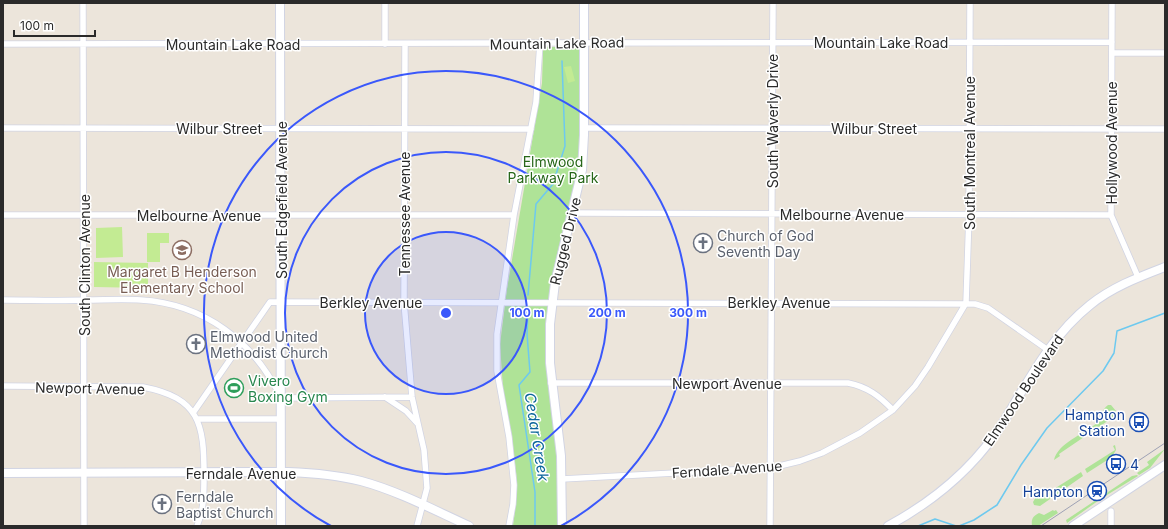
<svg xmlns="http://www.w3.org/2000/svg" width="1168" height="529" font-family="Inter,sans-serif">
<rect width="100%" height="100%" fill="#ece5db"/>
<!-- green -->
<path fill="#afe397" d="M547 47H578L580 50 581 146 579 171 550 288 547 340 560 500V526H513L517 494V481L512 436 503 389 500 344 507 289 542 83 543 51Z
M1108 405H1111L1116 411 1112 418 1059 454 1060 456 1054 460C1058 443 1084 434 1097 423 1102 418 1101 410 1108 405Z
M1115 445 1116 450 1112 457 1087 473 1085 469 1115 450 1113 446Z
M1165 449 1150 468 1139 475 1137 473 1149 465 1147 462Z
M1081 472 1083 476 1040 506 1034 505 1033 502 1036 497 1038 499Z
M1137 475 1138 476 1102 498 1067 523 1066 520 1132 476Z
M1053 510 1054 511 1056 510 1058 513 1038 526H1032C1031 519 1033 516 1039 513L1044 515Z"/>
<!-- pitch -->
<path fill="#c3eb93" d="M571 66 575 81 568 83 564 67Z
M122 227 123 257 96 258V228Z
M147 233H169V243H160V262H147Z
M94 262 148 263V288L94 287Z"/>
<g fill="none" stroke-linecap="round" stroke-linejoin="round">
<!-- stream -->
<path stroke="#6dc9ef" stroke-width="1.5" d="M528 295 536 204 553 184 565 146 562 61
M528 308 527 334 530 372 519 385 535 492V526
M918 526 935 519 956 526
M959 526 974 520 997 505 1021 465 1047 428 1103 371 1114 353 1117 331 1165 313"/>
<defs>
<path id="street" d="M83 3 84 526
M385 3V44
M1112 3 1111 215 1138 277
M3 44 1112 42
M405 44 404 302 412 397 424 450 427 488 417 526
M1112 53H1165
M3 128 531 129
M584 128 1165 129
M572 213 1111 215
M3 215H514
M3 300C31 300 58 301 86 300 104 300 122 299 141 300 204 304 254 341 281 398L412 397
M551 383H848C868 387 879 396 893 410
M3 386 143 387C200 398 204 424 204 475 204 493 204 510 197 526
M385 397 406 411 417 423
M193 413 270 302 975 304 988 308 1048 350
M198 419H281
M562 479 771 468 800 461 822 453 860 433 893 410 915 386 928 367 966 303 969 215 970 3
M509 526 513 504 514 485 509 437 497 371V334L514 215 536 102 540 43
M770 526 773 3
M1111 526V511"/>
<path id="secondary" d="M280 3 281 526
M3 473 288 472C313 473 337 475 361 481 398 491 434 510 469 526
M562 526 561 456 550 363V324L555 283 582 170 584 135V3
M888 526C934 501 976 466 1004 421 1029 380 1051 336 1090 305 1112 287 1139 277 1165 267
M1073 526 1165 465"/>
</defs>
<!-- street casing -->
<use href="#street" stroke="#d1d4e3" stroke-width="7"/>
<!-- secondary casing -->
<use href="#secondary" stroke="#d1d4e3" stroke-width="10"/>
<!-- street -->
<use href="#street" stroke="#fff" stroke-width="5.5"/>
<!-- secondary -->
<use href="#secondary" stroke="#fff" stroke-width="8"/>
<!-- tram -->
<path stroke="#9ea1b4" stroke-width="1" d="M1041 526 1165 443"/>
</g>
<!-- distance rings -->
<circle cx="446" cy="313" r="81" fill="#3a58fb" fill-opacity=".12"/>
<g fill="none" stroke="#3a58fb" stroke-width="2">
<circle cx="446" cy="313" r="81"/>
<circle cx="446" cy="313" r="161"/>
<path d="M331 526A242 242 0 1 1 561 526"/>
</g>
<!-- icons -->
<defs>
<symbol id="church-ring" viewBox="-11 -11 22 22"><circle r="9.5" fill="#fff" stroke="#6b7280" stroke-width="1.5"/><path d="M-1.2-6h2.4v3.5h3.3v2.4h-3.3V6h-2.4V-.1h-3.3v-2.4h3.3Z" fill="#6b7280"/></symbol>
<symbol id="school-ring" viewBox="-11 -11 22 22"><circle r="9.5" fill="#fff" stroke="#8d6e63" stroke-width="1.5"/><path d="M0-5L7-2L0 1L-7-2ZM-4 1L0 2.5L4 1V4Q0 6-4 4Z" fill="#8d6e63"/></symbol>
<symbol id="stadium-ring" viewBox="-11 -11 22 22"><circle r="9.5" fill="#fff" stroke="#2e9e5b" stroke-width="1.5"/><path d="M0-5a6.5 5 0 1 0 0 10a6.5 5 0 1 0 0-10ZM-3.5-1.8h7v3.6h-7Z" fill="#2e9e5b"/></symbol>
<symbol id="bus-ring" viewBox="-11 -11 22 22"><circle r="9.5" fill="#fff" stroke="#1a4fb4" stroke-width="1.5"/><path d="M-5-6H5V4H4V6H2V4H-2V6H-4V4H-5ZM-3.5-4V0h7V-4ZM-3.5 1.2v1.5H-2V1.2ZM2 1.2v1.5H3.5V1.2Z" fill="#1a4fb4"/></symbol>
<symbol id="station-ring" viewBox="-11 -11 22 22"><circle r="9.5" fill="#fff" stroke="#1a4fb4" stroke-width="1.5"/><path d="M-3-6H3Q5-6 5-4V2Q5 4 3 4L4.5 6H3L1.5 4h-3L-3 6H-4.5L-3 4Q-5 4-5 2V-4Q-5-6-3-6ZM-3.5-4v3h7v-3ZM-3.5 1v1.5H-2V1ZM2 1v1.5H3.5V1Z" fill="#1a4fb4"/></symbol>
</defs>
<g fill-rule="evenodd">
<use href="#church-ring" x="692" y="232" width="22" height="22"/>
<use href="#school-ring" x="171" y="239" width="22" height="22"/>
<use href="#church-ring" x="185" y="333" width="22" height="22"/>
<use href="#stadium-ring" x="223" y="377" width="22" height="22"/>
<use href="#bus-ring" x="1128" y="411" width="22" height="22"/>
<use href="#bus-ring" x="1105" y="453" width="22" height="22"/>
<use href="#station-ring" x="1086" y="480" width="22" height="22"/>
<use href="#church-ring" x="151" y="493" width="22" height="22"/>
</g>
<g text-anchor="middle" dominant-baseline="central" stroke-width="3" stroke-linejoin="round" paint-order="stroke">
<!-- street labels -->
<g font-size="14" fill="#2a2a2a" stroke="#fff">
<text x="881" y="42">Mountain Lake Road</text>
<text transform="translate(557 43) rotate(-1)">Mountain Lake Road</text>
<text x="233" y="44">Mountain Lake Road</text>
<text transform="translate(772 121) rotate(-90)">South Waverly Drive</text>
<text x="219" y="128">Wilbur Street</text>
<text x="874" y="128">Wilbur Street</text>
<text transform="translate(1111 143) rotate(-90)">Hollywood Avenue</text>
<text transform="translate(969 153) rotate(-90)">South Montreal Avenue</text>
<text transform="translate(281 200) rotate(-90)">South Edgefield Avenue</text>
<text transform="translate(404 214) rotate(-90)">Tennessee Avenue</text>
<text x="842" y="214">Melbourne Avenue</text>
<text x="199" y="215">Melbourne Avenue</text>
<text transform="translate(565 241) rotate(-76)">Rugged Drive</text>
<text transform="translate(84 265) rotate(-90)">South Clinton Avenue</text>
<text x="371" y="302">Berkley Avenue</text>
<text x="779" y="302">Berkley Avenue</text>
<text x="727" y="383">Newport Avenue</text>
<text transform="translate(90 388) rotate(1)">Newport Avenue</text>
<text transform="translate(1023 390) rotate(-56)">Elmwood Boulevard</text>
<text transform="translate(727 469) rotate(-4)">Ferndale Avenue</text>
<text x="241" y="473">Ferndale Avenue</text>
</g>
<!-- park labels -->
<g font-size="14" fill="#276719" stroke="#fff">
<text x="553" y="161">Elmwood<tspan x="553" dy="16">Parkway Park</tspan></text>
</g>
<!-- worship labels -->
<g font-size="14" fill="#5b616d" stroke="#fff" text-anchor="start">
<text x="717" y="235">Church of God<tspan x="717" dy="16">Seventh Day</tspan></text>
<text x="210" y="336">Elmwood United<tspan x="210" dy="16">Methodist Church</tspan></text>
<text x="176" y="496">Ferndale<tspan x="176" dy="16">Baptist Church</tspan></text>
</g>
<!-- education labels -->
<g font-size="14" fill="#785e54" stroke="#fff">
<text x="182" y="271">Margaret B Henderson<tspan x="182" dy="16">Elementary School</tspan></text>
</g>
<!-- leisure labels -->
<g font-size="14" fill="#27864d" stroke="#fff" text-anchor="start">
<text x="248" y="380">Vivero<tspan x="248" dy="16">Boxing Gym</tspan></text>
</g>
<!-- transit labels -->
<g font-size="14" fill="#164399" stroke="#fff" text-anchor="end">
<text x="1125" y="414">Hampton<tspan x="1125" dy="16">Station</tspan></text>
<text x="1130" y="464" text-anchor="start">4</text>
<text x="1083" y="491">Hampton</text>
</g>
<!-- water labels -->
<g font-size="15" font-style="italic" fill="#0c669b" stroke="#fff">
<text transform="translate(537 437) rotate(81)">Cedar Creek</text>
</g>
</g>
<circle cx="446" cy="313" r="6" fill="#3a58fb" stroke="#fff" stroke-width="2"/>
<g font-size="12" text-anchor="middle" font-weight="bold" fill="#3a58fb" stroke="#fff" stroke-width="3" stroke-linejoin="round" paint-order="stroke">
<text x="527" y="317">100 m</text>
<text x="607" y="317">200 m</text>
<text x="688" y="317">300 m</text>
</g>
<!-- border -->
<rect width="1168" height="529" fill="none" stroke="#2a2a2a" stroke-width="8"/>
<!-- scale -->
<path d="M14 30v6h81v-6" fill="none" stroke="#2a2a2a" stroke-width="2"/>
<text x="20" y="30" font-size="12" fill="#2a2a2a" stroke="#ffffff" stroke-width="3" paint-order="stroke">100 m</text>
</svg>
